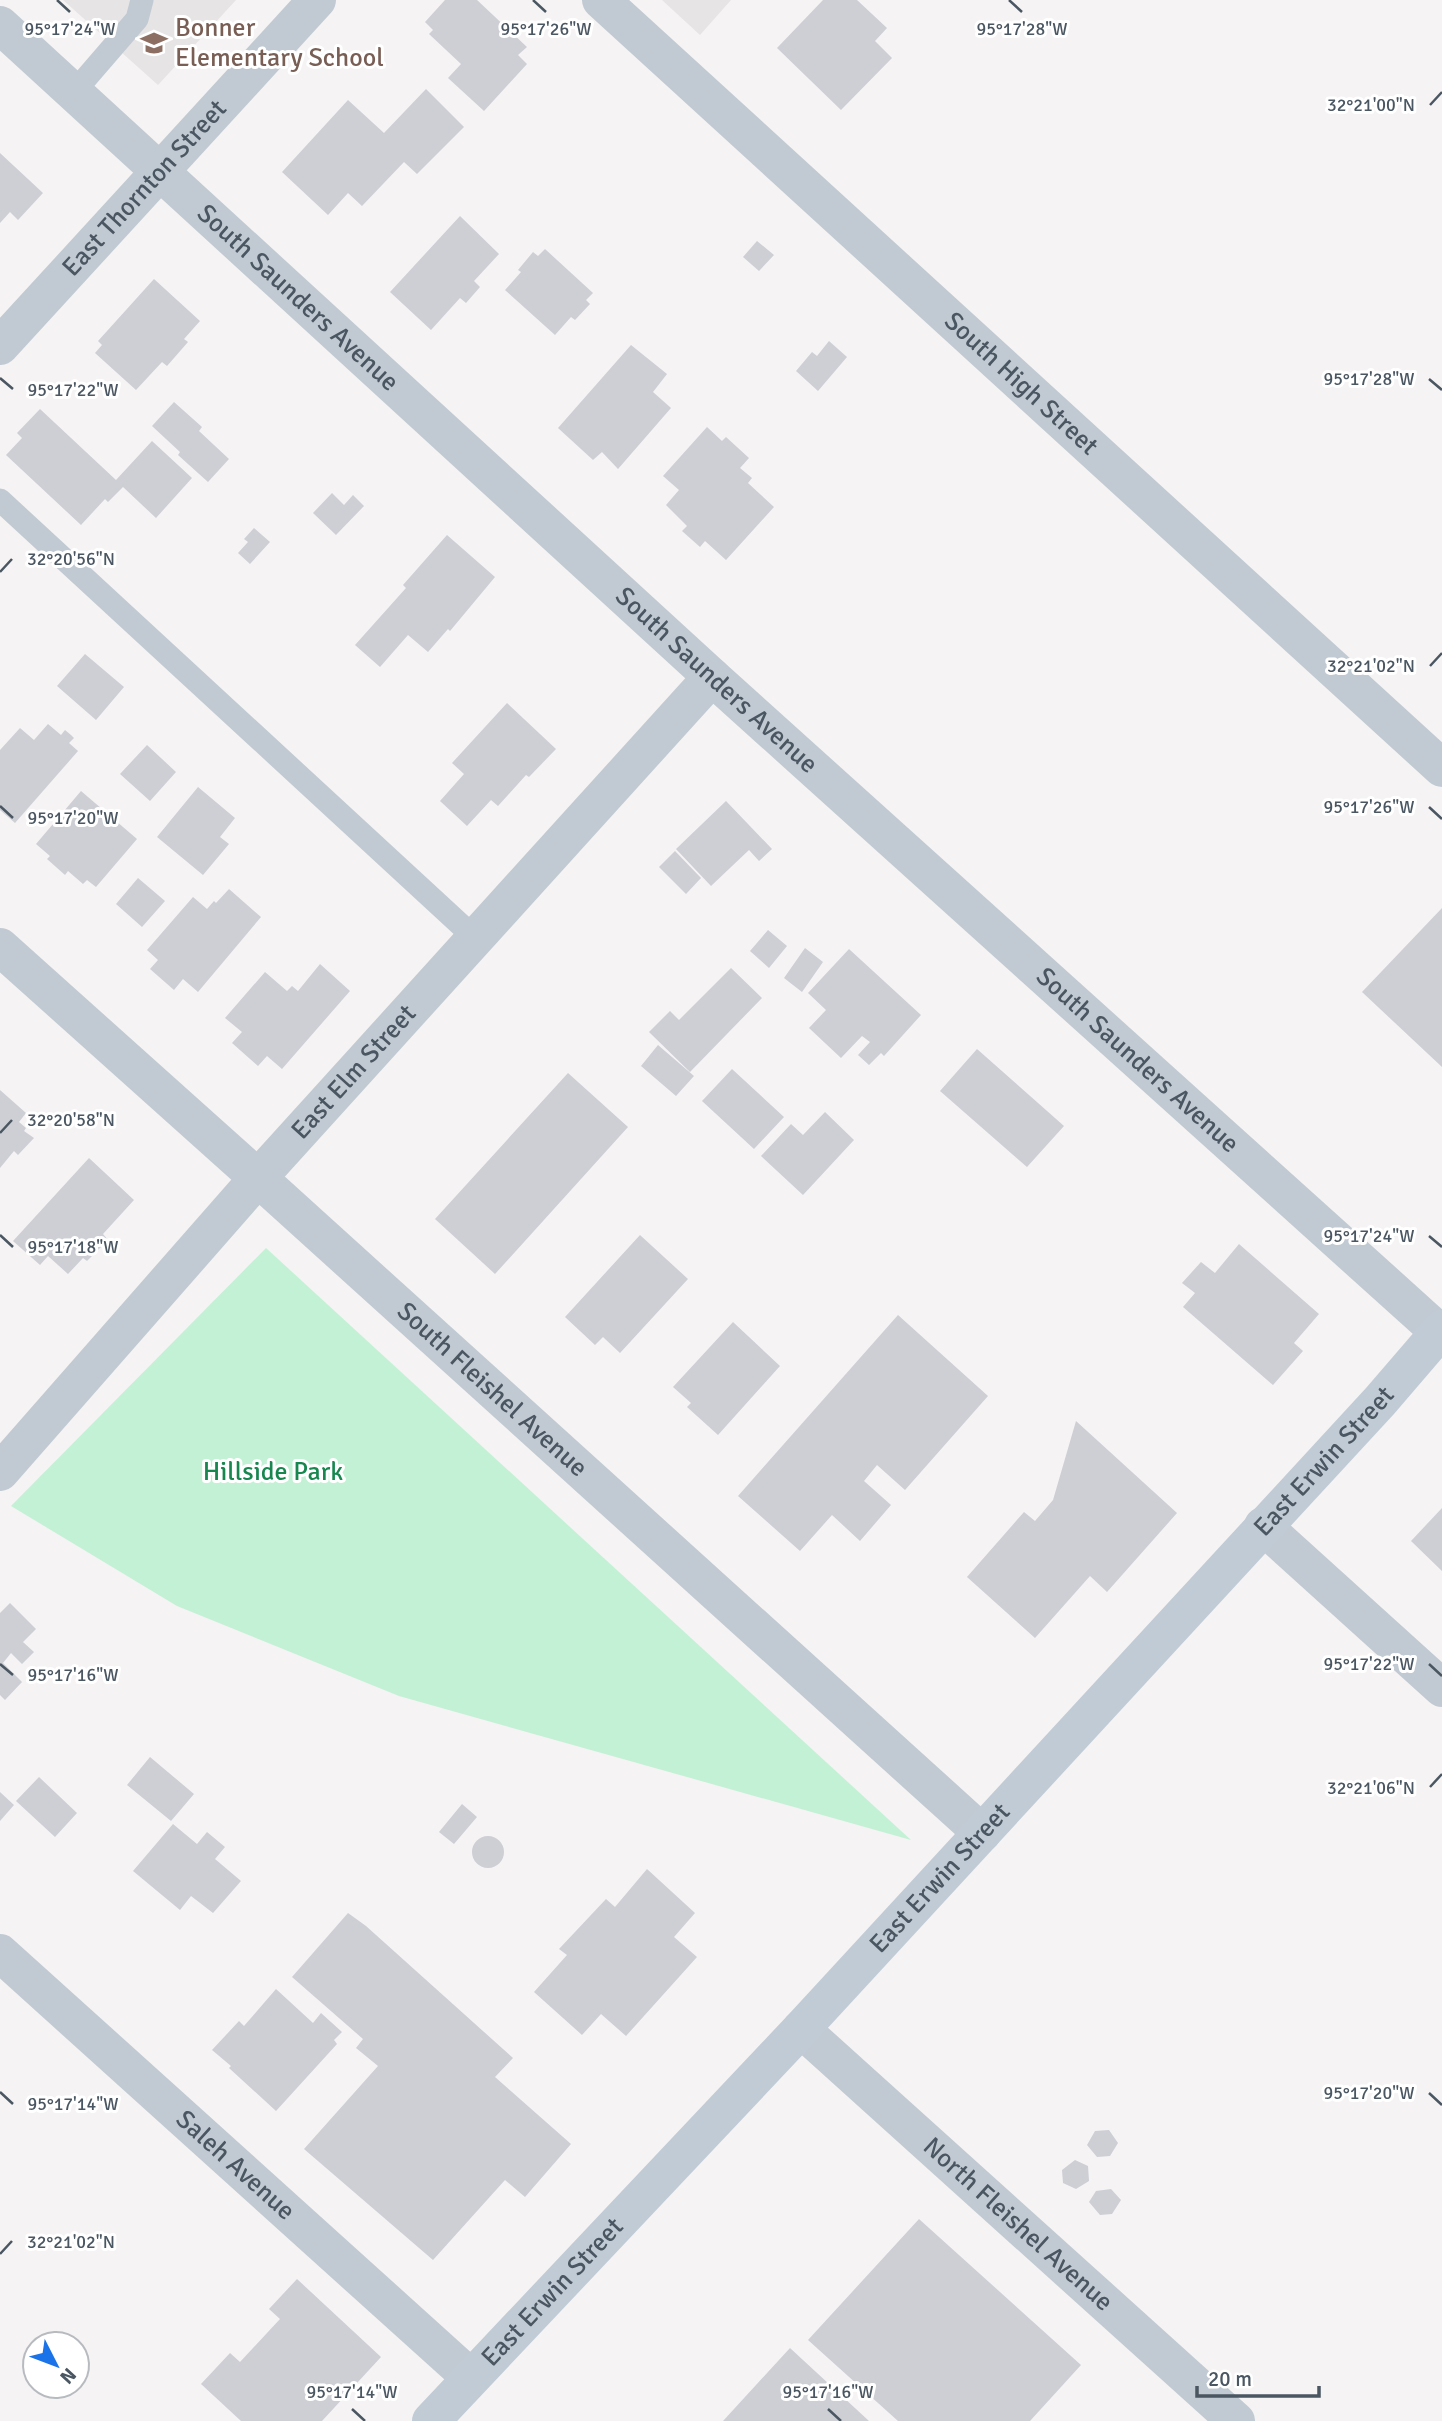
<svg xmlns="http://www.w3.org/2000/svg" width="1442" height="2421" font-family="Signika,sans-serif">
<rect width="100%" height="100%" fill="#f5f3f3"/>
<!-- education -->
<path fill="#e6e4e5" d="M63 0H236L158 85Z
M662 0H731L700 35Z"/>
<!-- green -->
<path fill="#c3f1d5" d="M266 1248 911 1840 399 1696 177 1606 11 1506Z"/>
<!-- building -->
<path fill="#cdcfd5" d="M445 0H477L527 47 518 55 527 64 484 111 448 78 461 64 429 34 433 30 425 22Z
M823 0H857L887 28 875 41 892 58 841 110 777 48Z
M426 89 464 127 417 174 404 162 362 206 348 193 328 215 282 172 348 100 384 133Z
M0 153 43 193 18 220 10 212 0 223Z
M460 216 499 254 474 281 480 287 466 303 460 298 431 330 390 292Z
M757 241 774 255 759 271 743 257Z
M545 249 593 293 586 300 590 304 575 320 571 317 555 335 505 290 521 272 518 270 533 252 538 256Z
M154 279 200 321 184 339 188 342 167 366 162 362 136 390 95 353 102 345 98 341Z
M829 341 847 357 818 391 796 371 812 352 817 356Z
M631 345 667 374 653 392 671 408 618 469 602 452 593 460 558 428Z
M174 402 202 427 199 431 229 459 208 482 178 455 180 452 152 426Z
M40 409 116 480 152 441 192 478 156 518 123 487 108 502 105 499 81 525 6 455 22 438 17 433Z
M707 427 722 441 726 437 749 458 740 468 752 478 748 483 774 507 726 560 705 541 700 547 682 531 687 526 666 505 679 490 663 476Z
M332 493 344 505 353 495 364 506 336 535 313 513Z
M254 528 270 542 250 564 238 553 248 542 244 539Z
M447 535 495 577 450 631 448 629 428 652 408 635 380 667 355 645 406 588 403 585Z
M85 654 124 687 96 720 57 686Z
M507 703 556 749 529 777 526 775 498 806 491 800 467 826 440 801 464 774 452 763Z
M48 724 61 735 65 730 71 735 74 738 69 743 78 751 15 823 0 810V750L20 728 34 740Z
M147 745 176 772 150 801 120 774Z
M198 787 235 818 220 837 229 844 203 875 157 837Z
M81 791 137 839 96 887 87 880 83 884 68 871 65 875 47 859 50 856 36 844Z
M726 801 772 849 759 861 749 850 711 886 676 849Z
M675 851 701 878 686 894 659 867Z
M138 878 165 901 142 927 116 904Z
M229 889 261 917 198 992 183 979 174 990 150 969 158 960 147 950 193 897 207 909 214 901 216 903Z
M1442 908V1067L1362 992Z
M768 930 787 946 769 968 750 951Z
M805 948 823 962 802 992 784 978Z
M849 949 921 1015 884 1056 881 1053 869 1065 858 1055 870 1042 862 1036 841 1058 809 1028 826 1010 808 993Z
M320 964 350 991 282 1069 267 1056 258 1066 232 1043 242 1032 225 1018 265 972 287 991 292 986 298 991Z
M731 968 762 998 690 1072 649 1032 670 1011 679 1020Z
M658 1045 694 1076 676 1096 641 1066Z
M977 1049 1064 1126 1027 1167 940 1091Z
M732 1069 784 1117 754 1149 702 1101Z
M568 1073 628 1127 495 1274 435 1219Z
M0 1090 26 1113 19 1122 26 1128 24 1131 34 1138 18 1155 14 1151 0 1168Z
M825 1112 854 1140 803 1195 761 1156 791 1124 803 1135Z
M89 1158 134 1200 103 1234 108 1240 87 1261 83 1258 68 1274 48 1256 40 1265 13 1241Z
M640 1235 688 1279 620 1353 603 1337 595 1345 565 1317Z
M1239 1244 1319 1314 1294 1343 1303 1351 1273 1385 1183 1307 1195 1293 1182 1283 1201 1262 1215 1273Z
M898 1315 988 1396 905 1490 877 1465 864 1481 891 1505 860 1541 832 1515 800 1551 738 1496Z
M733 1322 780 1366 718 1435 687 1407 691 1403 673 1387Z
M1076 1421 1177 1513 1107 1592 1090 1576 1035 1638 967 1577 1024 1512 1035 1521 1053 1500Z
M1442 1508V1571L1411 1541Z
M10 1603 36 1629 23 1642 34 1652 22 1664 11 1653 3 1663 22 1682 5 1700 0 1695V1613Z
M150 1757 194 1794 171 1821 127 1785Z
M39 1777 77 1813 55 1837 16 1801Z
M0 1792 14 1805 0 1821Z
M462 1804 477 1817 454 1844 439 1832Z
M173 1824 197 1844 207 1832 225 1847 215 1859 241 1881 213 1913 191 1896 180 1910 133 1871Z
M472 1852a16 16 0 1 1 32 0a16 16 0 1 1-32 0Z
M647 1869 695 1913 674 1937 697 1957 626 2036 601 2014 582 2035 534 1992 567 1955 559 1949 606 1899 615 1907Z
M348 1913 366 1926 513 2058 495 2077 571 2144 525 2197 505 2180 433 2260 304 2149 378 2066 356 2048 363 2039 292 1977Z
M276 1989 313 2023 321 2013 342 2032 334 2040 337 2044 276 2111 229 2068 231 2066 212 2050 239 2021 244 2026Z
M1109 2130 1118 2143 1110 2156 1097 2157 1087 2145 1095 2131Z
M1075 2160 1088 2166 1089 2181 1076 2189 1063 2183 1062 2170Z
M1111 2189 1121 2200 1112 2214 1100 2215 1089 2202 1096 2191Z
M919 2219 1081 2365 1030 2421H898L808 2340Z
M297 2279 381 2357 322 2421H241L201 2384 230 2353 240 2362 280 2319 269 2309Z
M790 2348 869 2421H723Z"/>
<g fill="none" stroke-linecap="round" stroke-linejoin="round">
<!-- lane -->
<path stroke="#c1cad2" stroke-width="23" d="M74 92 137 19 142 0
M0 500 475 938"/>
<!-- street -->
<g stroke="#c1cad2" stroke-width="38">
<path id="s1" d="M601 0 1442 768"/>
<path id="s2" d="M0 25 712 677 1439 1332"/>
<path id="s3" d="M0 346 317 0"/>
<path id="s4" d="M0 947 258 1178 982 1833"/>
<path id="s5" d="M0 1472 258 1178 712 677"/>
<path d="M1263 1526 1442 1688"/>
<path id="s6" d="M0 1953 470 2377"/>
<path id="s7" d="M801 2029 1236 2421"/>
</g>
<!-- secondary -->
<path stroke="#c1cbd6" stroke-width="38" id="s8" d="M431 2421 801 2029 1380 1401 1442 1329"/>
</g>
<!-- ticks -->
<path fill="none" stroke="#4a5661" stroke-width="2.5" d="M57 0 70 12M533 0 546 12M1009 0 1022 12M1430 105 1442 92M0 378 13 389M1429 379 1442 390M0 572 12 559M1430 666 1442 653M0 806 13 818M1429 807 1442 819M0 1133 12 1120M0 1235 13 1247M1429 1236 1442 1247M0 1664 13 1675M1429 1664 1442 1676M1430 1787 1442 1774M0 2092 13 2104M1429 2093 1442 2105M0 2254 12 2241M352 2409 365 2421M828 2409 841 2421"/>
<!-- icons -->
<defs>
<symbol id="school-bare" viewBox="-9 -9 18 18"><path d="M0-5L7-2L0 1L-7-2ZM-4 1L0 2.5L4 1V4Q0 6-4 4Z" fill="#8d6e63" stroke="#fff" stroke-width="2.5" paint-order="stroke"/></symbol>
</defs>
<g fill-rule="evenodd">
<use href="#school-bare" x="135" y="24" width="38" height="38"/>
</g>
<g text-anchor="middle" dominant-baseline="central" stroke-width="6" stroke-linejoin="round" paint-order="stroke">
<!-- education labels -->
<g font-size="26" fill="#785e54" stroke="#fff" text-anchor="start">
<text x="175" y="28">Bonner<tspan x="175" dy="30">Elementary School</tspan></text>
</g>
<!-- street labels -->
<g font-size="26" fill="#4a5661" stroke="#fff">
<text stroke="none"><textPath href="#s3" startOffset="214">East Thornton Street</textPath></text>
<text stroke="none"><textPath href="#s2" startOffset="404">South Saunders Avenue</textPath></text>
<text stroke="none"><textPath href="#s1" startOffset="569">South High Street</textPath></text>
<text stroke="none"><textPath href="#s2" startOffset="971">South Saunders Avenue</textPath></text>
<text stroke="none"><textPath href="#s2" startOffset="1538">South Saunders Avenue</textPath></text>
<text stroke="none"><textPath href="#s5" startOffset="534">East Elm Street</textPath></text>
<text stroke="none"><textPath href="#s4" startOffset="662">South Fleishel Avenue</textPath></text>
<text stroke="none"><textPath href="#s8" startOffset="1311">East Erwin Street</textPath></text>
<text stroke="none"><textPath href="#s8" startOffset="744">East Erwin Street</textPath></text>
<text stroke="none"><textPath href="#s6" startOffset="317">Saleh Avenue</textPath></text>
<text stroke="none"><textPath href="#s7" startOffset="292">North Fleishel Avenue</textPath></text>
<text stroke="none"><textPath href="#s8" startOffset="177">East Erwin Street</textPath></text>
</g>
<!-- park labels -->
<g font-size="26" fill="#17864f" stroke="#fff">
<text x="273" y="1472">Hillside Park</text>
</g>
</g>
<g font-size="18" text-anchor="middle" fill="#4a5661" stroke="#fff" stroke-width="6" stroke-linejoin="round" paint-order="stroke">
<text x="70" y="35">95°17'24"W</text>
<text x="546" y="35">95°17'26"W</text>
<text x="1022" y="35">95°17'28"W</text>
<text x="1371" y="111">32°21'00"N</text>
<text x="1369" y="385">95°17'28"W</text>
<text x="73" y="396">95°17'22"W</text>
<text x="71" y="565">32°20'56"N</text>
<text x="1371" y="672">32°21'02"N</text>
<text x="1369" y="813">95°17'26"W</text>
<text x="73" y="824">95°17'20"W</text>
<text x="71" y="1126">32°20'58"N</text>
<text x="1369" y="1242">95°17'24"W</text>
<text x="73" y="1253">95°17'18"W</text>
<text x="1369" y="1670">95°17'22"W</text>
<text x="73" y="1681">95°17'16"W</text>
<text x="1371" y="1794">32°21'06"N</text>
<text x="1369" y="2099">95°17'20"W</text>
<text x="73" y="2110">95°17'14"W</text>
<text x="71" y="2248">32°21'02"N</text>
<text x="352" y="2398">95°17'14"W</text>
<text x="828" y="2398">95°17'16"W</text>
</g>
<!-- north arrow -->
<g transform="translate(56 2365) rotate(132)"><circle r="33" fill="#ffffff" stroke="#b7bbc0" stroke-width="2"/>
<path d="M0-5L12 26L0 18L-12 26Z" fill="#1a73e8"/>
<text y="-10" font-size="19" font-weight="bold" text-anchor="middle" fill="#4a5661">N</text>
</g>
<!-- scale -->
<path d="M1197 2386v10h122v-10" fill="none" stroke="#4a5661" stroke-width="3.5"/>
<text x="1208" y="2386" font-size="21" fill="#4a5661" stroke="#ffffff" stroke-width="5" paint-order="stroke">20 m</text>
</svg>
